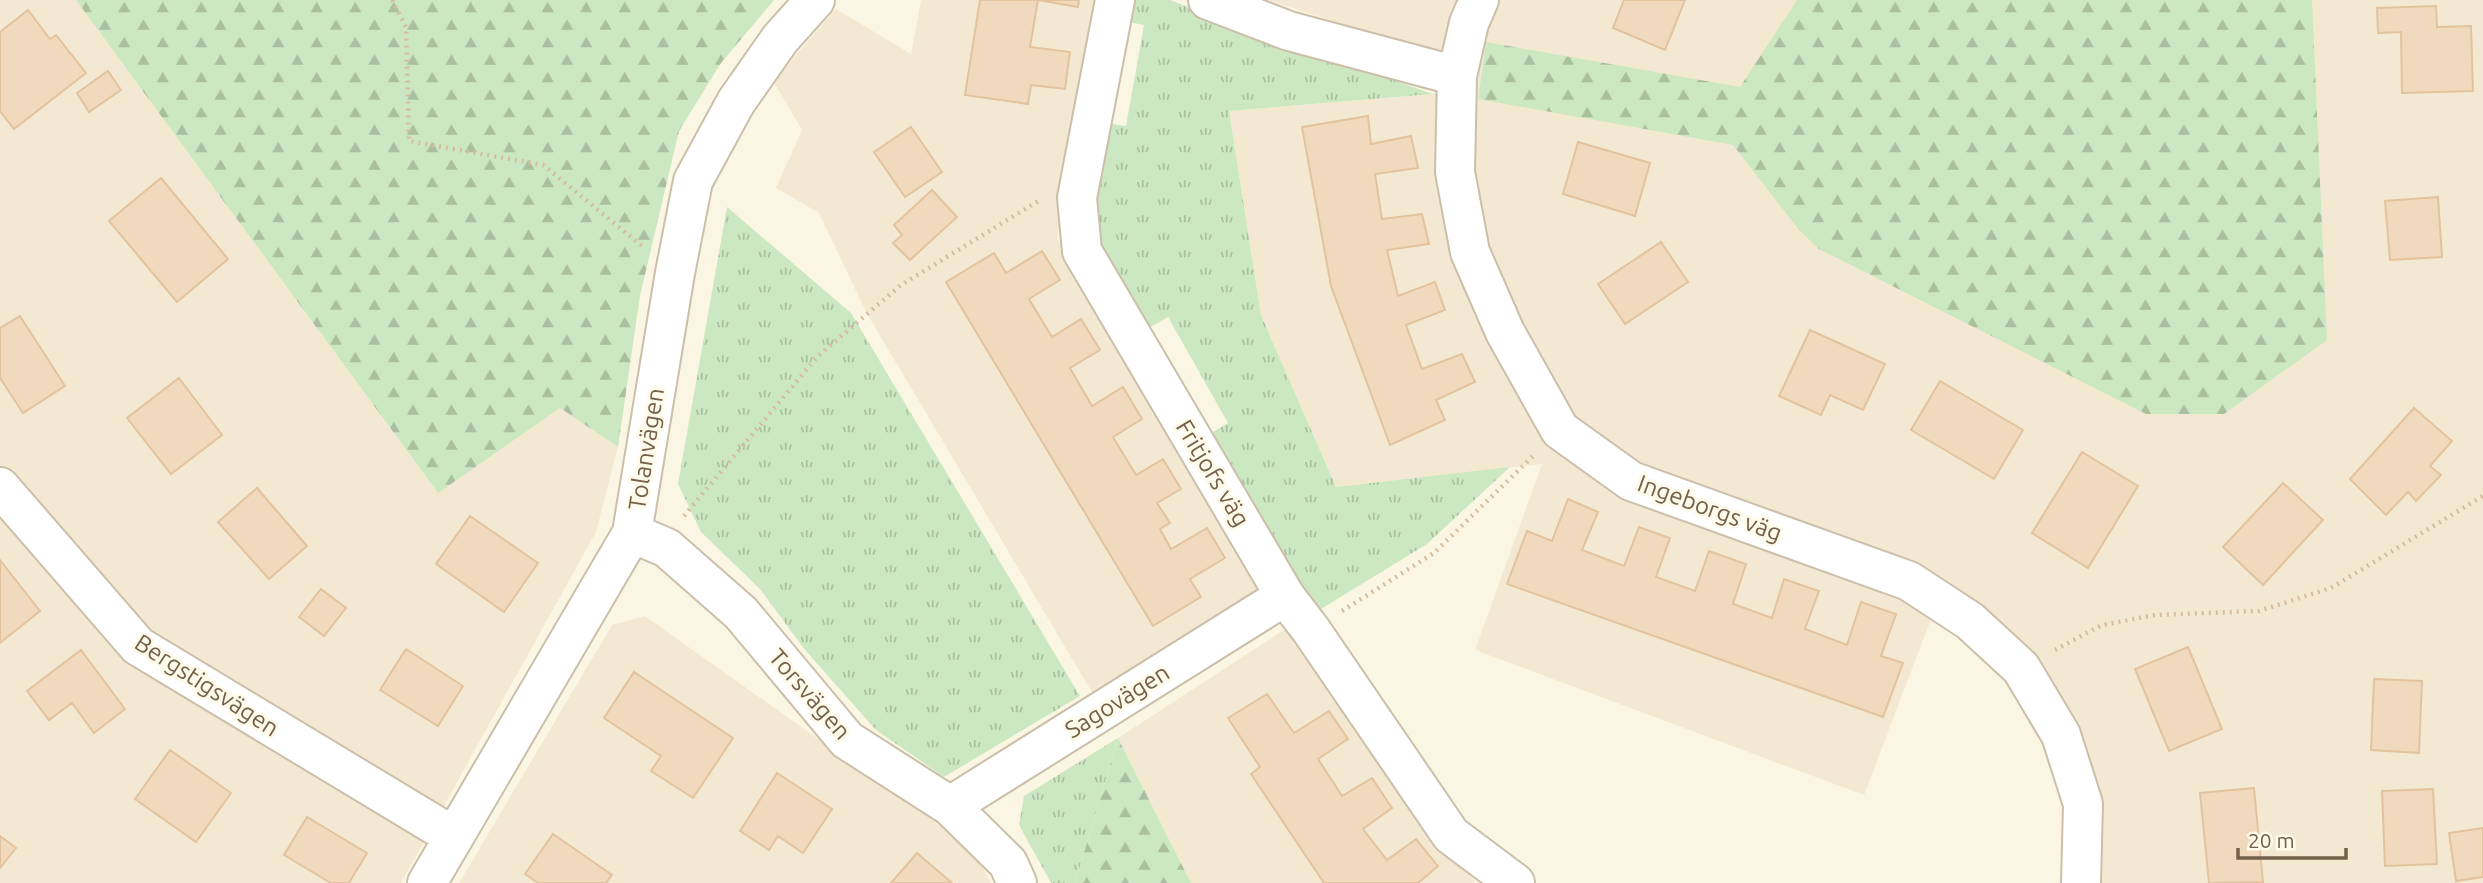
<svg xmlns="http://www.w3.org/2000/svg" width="2483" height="883" font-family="Ubuntu,sans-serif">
<defs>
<pattern id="grass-tufts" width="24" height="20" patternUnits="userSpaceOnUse" patternTransform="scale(1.75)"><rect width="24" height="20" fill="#cce8c3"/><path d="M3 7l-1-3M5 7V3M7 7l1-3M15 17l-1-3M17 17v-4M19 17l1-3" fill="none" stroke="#aabfa0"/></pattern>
<pattern id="forest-firs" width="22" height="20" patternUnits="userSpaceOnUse" patternTransform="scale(1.75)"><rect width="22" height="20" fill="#cce8c3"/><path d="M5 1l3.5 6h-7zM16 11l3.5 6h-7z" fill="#aabfa0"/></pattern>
</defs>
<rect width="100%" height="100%" fill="#fbf6e3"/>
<!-- residential -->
<path fill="#f3e9d2" d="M0 0H76L437 492 560 408 618 447 596 532 401 883H0Z
M921 0H1098L1057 238 1266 586 1093 694 866 312 819 213 776 188 802 130 773 81 836 9 911 54Z
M1268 0H2483V883H2064L2071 730 1933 614 1864 795 1475 650 1542 464 1336 487 1261 315 1229 111 1434 94 1443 56Z
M645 616 973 849 991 883H459L612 625Z
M1290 626 1412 812 1476 883H1191L1118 738Z"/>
<!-- grass -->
<path fill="url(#grass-tufts)" d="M1122 0H1170L1236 26 1433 94 1229 111 1261 315 1336 487 1510 467 1427 544 1313 614 1201 439 1228 423 1168 317 1140 333 1094 254 1087 200 1100 122 1126 126 1144 25 1118 20Z
M727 207 851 313 1080 696 944 777 876 730 805 650 760 589 701 532 678 484Z
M1118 738 1075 883H1051L1019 825 1024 796Z"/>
<!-- forest -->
<path fill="url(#forest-firs)" d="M76 0H774L721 63 679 131 640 296 618 447 560 408 438 493Z
M1797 0H2312L2327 340 2224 414H2146L1819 249 1799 230 1733 145 1478 99 1486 42 1740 87Z
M1118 738 1191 883H1075Z"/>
<!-- building -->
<path fill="#f0d9bc" stroke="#e2c39d" stroke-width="2" d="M980 0H1079L1078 7 1038 0 1030 47 1070 52 1065 89 1031 85 1028 104 965 95Z
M1624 0H1685L1665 50 1613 28Z
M2436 6 2437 27 2471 26 2473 91 2402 93 2401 32 2378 33 2377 8Z
M28 10 50 39 56 35 86 73 14 129 0 111V32Z
M108 71 121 90 89 112 77 93Z
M1368 116 1371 144 1411 136 1418 168 1375 174 1382 219 1422 214 1429 244 1387 250 1398 296 1435 282 1445 310 1406 325 1422 369 1462 354 1475 382 1436 400 1445 420 1390 445 1331 286 1302 127Z
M911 127 942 172 905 197 874 152Z
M1578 142 1650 163 1635 216 1563 194Z
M161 178 228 259 177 302 109 221Z
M932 190 957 217 910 260 893 243 902 235 894 225Z
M2438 197 2442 257 2390 260 2385 201Z
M1661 242 1688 282 1625 324 1598 284Z
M1042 251 1060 280 1029 299 1052 337 1081 319 1100 350 1070 368 1092 406 1123 387 1142 419 1113 437 1136 475 1163 459 1181 489 1157 503 1170 523 1160 529 1171 549 1207 528 1225 558 1190 579 1201 597 1153 626 946 282 994 253 1006 273Z
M20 316 65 386 23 413 0 378V328Z
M1810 330 1885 364 1863 410 1830 395 1821 415 1779 396Z
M179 378 222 435 171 474 127 418Z
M1940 381 2023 430 1994 479 1911 430Z
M2414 408 2452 441 2430 466 2441 475 2416 501 2408 492 2386 515 2350 479Z
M2082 452 2138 486 2088 568 2032 533Z
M2283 483 2323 520 2263 585 2223 547Z
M257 488 307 546 269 579 218 522Z
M1568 499 1598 512 1582 550 1624 566 1639 527 1670 538 1656 577 1695 591 1709 551 1746 564 1733 604 1772 618 1784 579 1819 591 1805 629 1847 645 1861 602 1896 614 1881 656 1903 663 1883 717 1507 584 1527 531 1552 541Z
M470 516 538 563 504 612 436 564Z
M0 560 40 611 0 643Z
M321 589 346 608 324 636 299 617Z
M2188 647 2222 729 2169 751 2135 669Z
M406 649 463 686 438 726 380 690Z
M81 650 125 709 94 733 72 703 49 720 27 691Z
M634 672 733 738 693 798 651 771 661 756 604 718Z
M2374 679 2422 681 2419 753 2371 750Z
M1267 694 1294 733 1329 711 1348 739 1318 759 1342 796 1372 778 1392 808 1363 829 1387 860 1416 839 1438 866 1418 883H1324L1251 774 1260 767 1228 718Z
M170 750 231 793 196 842 135 799Z
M777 773 832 809 803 853 778 836 769 850 740 831Z
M2254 788 2263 882 2209 883 2200 793Z
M2433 789 2437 864 2385 866 2382 791Z
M307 817 367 853 349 883H331L284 855Z
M2483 828V877L2456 881 2449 833Z
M553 834 612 875 606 883H538L525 874Z
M0 836 16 848 0 868Z
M917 853 952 883H891Z"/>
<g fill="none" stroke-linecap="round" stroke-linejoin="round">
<defs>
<path id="minor" d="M1115 0 1077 198 1082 251 1285 596 1311 630 1451 835 1515 883
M1208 0 1289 31 1457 76
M1479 0 1469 23 1457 76 1455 172 1470 252 1505 332 1560 430 1631 481 1909 581 1970 621 2021 668 2061 735 2083 804 2081 883
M0 487 138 646 453 836
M632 533 667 548 741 613 847 740 950 806 1008 863 1017 883
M950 806 1285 596
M427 883 632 533 675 273 693 181 736 102 780 39 815 0"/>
</defs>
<!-- minor casing -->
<use href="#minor" stroke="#ccbfaa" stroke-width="42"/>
<!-- path -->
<path stroke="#d5bd9f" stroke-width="4.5" stroke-dasharray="2 5" stroke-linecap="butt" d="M392 0 406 27 409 141 543 165 642 246
M684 516 817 357 901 285 1040 200
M1342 611 1434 553 1533 456
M2055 650 2102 625 2155 615 2259 611 2331 588 2483 496"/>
<!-- minor -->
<use href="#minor" stroke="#fff" stroke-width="38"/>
</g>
<g text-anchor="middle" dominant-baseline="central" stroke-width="6" stroke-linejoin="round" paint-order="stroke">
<!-- street labels -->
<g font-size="24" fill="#735f4a" stroke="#fefae9">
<text transform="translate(646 449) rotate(-81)">Tolanvägen</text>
<text transform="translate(1213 473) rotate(59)">Fritjofs väg</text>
<text transform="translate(1710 508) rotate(20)">Ingeborgs väg</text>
<text transform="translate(207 685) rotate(33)">Bergstigsvägen</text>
<text transform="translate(810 694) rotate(49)">Torsvägen</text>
<text transform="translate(1117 701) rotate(-32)">Sagovägen</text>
</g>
</g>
<!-- scale -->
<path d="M2238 848v10h108v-10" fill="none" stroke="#735f4a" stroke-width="3.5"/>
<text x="2248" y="848" font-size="21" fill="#735f4a" stroke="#fefae9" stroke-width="5" paint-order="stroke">20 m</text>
</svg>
